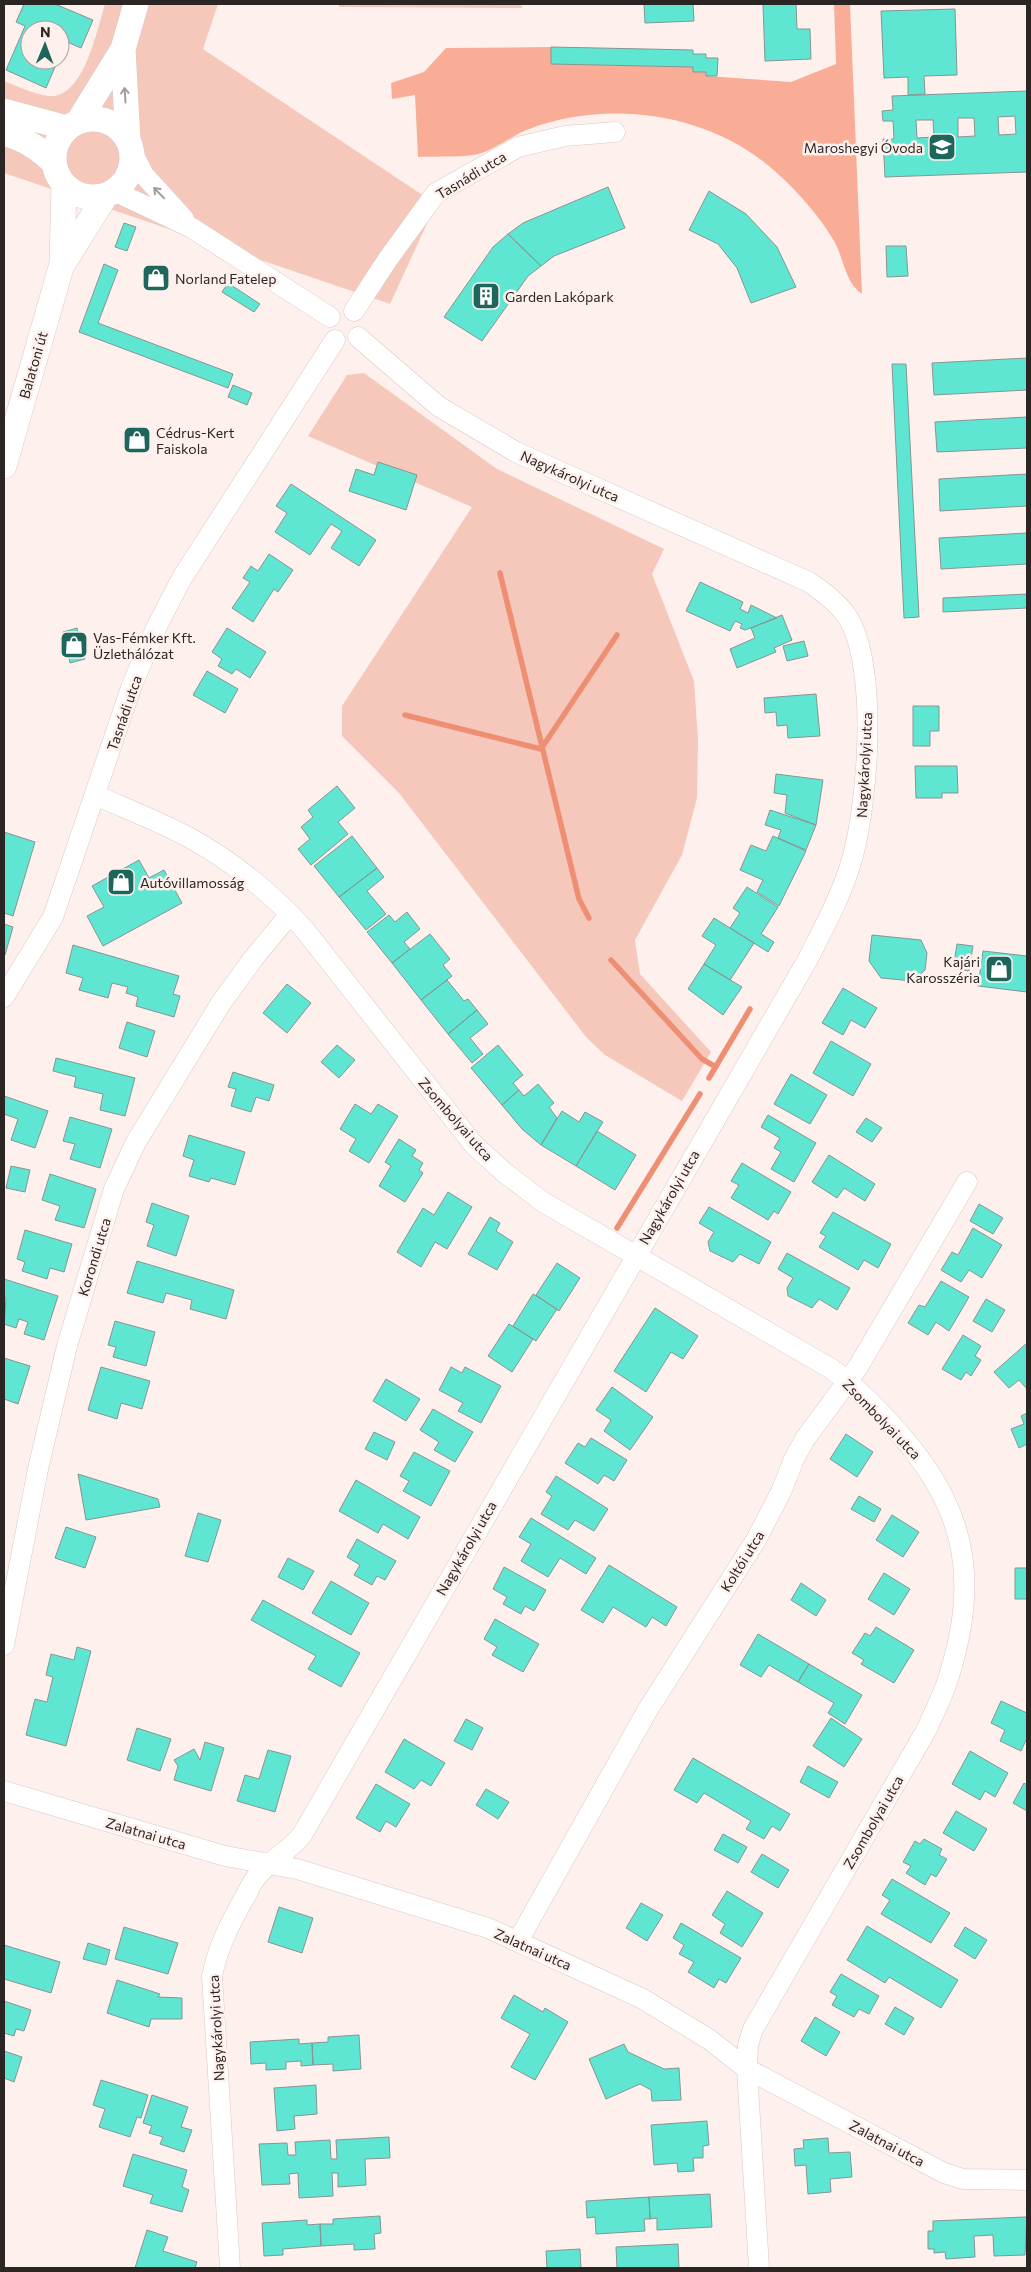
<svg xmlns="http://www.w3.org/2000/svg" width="1031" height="2272" font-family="Commissioner,sans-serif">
<rect width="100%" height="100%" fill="#fef1ed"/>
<!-- green -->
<path fill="#f6c8bb" d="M105 4H218L203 49 436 204 390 304 4 173V81C17 86 34 94 48 96 84 100 97 29 105 4Z
M339 4H521L522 8 339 7Z
M364 373 497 469 664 549 652 574 694 681 698 740 697 798 682 855 635 940 640 974 711 1052 682 1101 605 1055 586 1037 399 793 342 736V706L472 507 308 436 347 375Z"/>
<!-- forest -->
<path fill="#faad96" d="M834 4H850L862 294C845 283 844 258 834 241 820 217 799 193 778 174 714 114 611 98 529 129 513 135 499 147 482 153 468 158 434 156 418 157L415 95 392 99 391 83 424 72 446 48 551 47V64L693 67V72H706V76L791 82 836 64Z"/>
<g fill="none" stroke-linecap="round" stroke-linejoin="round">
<!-- stream -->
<path stroke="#ee8f74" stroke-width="5.5" d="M500 573 579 899 589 918
M405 715 541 749
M541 749 617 635
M611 960 702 1059 716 1067
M709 1078 750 1009
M617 1228 700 1094"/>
</g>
<!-- building -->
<path fill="#5fe6d2" stroke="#859592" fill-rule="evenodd" d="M24 4H55L93 20 81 48 60 39V30H30V60H58L46 88 6 70 25 26 16 22Z
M644 4H693L694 21 645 23Z
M763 4H796L797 29H810L811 59 765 61Z
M955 9 957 75 924 76 925 94 908 95V77L884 78 881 11Z
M551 47 693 50V54H706V58H718L717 76H706V72H693V67L551 64Z
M1027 91V172L885 177 883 139H894L893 121H883L882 111 893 110 892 96ZM1015 116 1016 134 999 135 998 117ZM958 118H974L975 136 958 137ZM916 120H933L934 137 917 138Z
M608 187 625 228 554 256 541 266 508 234 523 223Z
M709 191 746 214 777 247 796 287 751 303 737 268 718 244 689 230Z
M124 223 136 227 127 251 115 247Z
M508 234 541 266 528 276 482 341 444 317 493 247Z
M886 246H906L908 276 887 277Z
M104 264 118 270 98 323 233 374 228 388 79 332Z
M228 283 260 304 254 312 222 292Z
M1027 358V390L934 395 932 363Z
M892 364H906L919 617 904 618Z
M233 385 252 393 247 405 228 397Z
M1027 417V448L937 452 935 422Z
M378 462 417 475 406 510 349 491 356 469 374 475Z
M1027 474V506L940 511 939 479Z
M291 484 376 540 359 566 331 548 342 531 331 524 310 555 275 532 287 513 276 506Z
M1027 533V564L941 569 939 538Z
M269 554 293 570 278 592 274 589 253 622 232 608 250 582 243 578 251 566 258 571Z
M700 582 743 602 740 609 748 613 751 605 777 618 745 630 740 628 742 624 735 621 730 631 686 611Z
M1027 594V608L943 612V598Z
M782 615 792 640 774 648 776 652 737 668 730 649 755 638 751 628Z
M77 628 85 659 70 663 63 632Z
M227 628 266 652 250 678 236 669 232 674 218 666 222 659 212 652Z
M804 641 808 656 787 661 783 646Z
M207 671 238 689 225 713 193 695Z
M816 694 820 736 788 738 787 725 777 726 776 712 765 713 764 698Z
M913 706H939V731H930V746H913Z
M915 766H957L958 793H942V798H916Z
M776 774 823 780 816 825 785 813 787 795 774 793Z
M337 786 355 808 338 822 348 834 311 865 298 849 310 839 301 827 313 817 308 810Z
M770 810 816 825 806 850 778 838 781 830 765 825Z
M4 832 35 842 13 916 4 913Z
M352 836 377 868 339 897 314 866Z
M773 836 806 851 779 906 757 892 763 880 740 870 751 845 766 851Z
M139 860 149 878 164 870 182 903 103 946 87 916 104 907 92 886Z
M377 868 384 877 367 891 386 914 366 930 339 897Z
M747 887 778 907 761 934 774 942 768 952 730 928 740 913 733 908Z
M407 912 420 929 404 942 410 949 392 963 367 932 389 915 395 922Z
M714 918 754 943 730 980 704 964 716 945 702 936Z
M4 924 13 927 5 955H4Z
M430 934 450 959 443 965 452 976 421 1000 392 963Z
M872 935 921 940 927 953 925 970 913 981 881 978 869 961Z
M957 944 973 946 969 971 953 968Z
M73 945 179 976 173 994 180 996 174 1017 136 1006 138 997 126 993 128 987 112 983 108 998 79 990 83 978 66 973Z
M983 951 1027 956V992L978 986Z
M704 964 742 987 723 1015 688 989Z
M447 980 464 1001 468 999 477 1010 448 1034 421 1000Z
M287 984 311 1003 287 1033 263 1013Z
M843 988 877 1008 865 1028 851 1020 843 1035 822 1023Z
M477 1010 488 1024 470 1038 483 1054 472 1063 448 1034Z
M127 1022 155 1031 147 1057 119 1048Z
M831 1041 871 1064 853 1096 813 1073Z
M337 1045 355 1060 339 1078 321 1062Z
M498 1045 523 1075 513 1083 519 1090 502 1105 471 1068Z
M56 1058 135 1078 125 1116 100 1110 103 1094 74 1087 76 1077 53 1071Z
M233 1072 274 1085 269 1101 256 1097 251 1112 231 1106 236 1089 228 1087Z
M791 1074 827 1095 810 1124 774 1104Z
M538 1084 554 1103 549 1107 557 1118 541 1145 522 1129 502 1105 519 1090 524 1096Z
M4 1096 48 1111 35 1148 11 1140 18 1119 4 1114Z
M355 1104 371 1114 378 1104 398 1116 369 1163 349 1151 356 1139 340 1129Z
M562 1111 579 1122 585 1112 603 1122 576 1166 541 1145Z
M768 1115 816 1143 794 1182 771 1169 781 1152 774 1148 780 1138 761 1127Z
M70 1117 112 1129 100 1168 70 1159 75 1144 63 1141Z
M866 1118 882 1128 872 1142 856 1132Z
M597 1131 636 1155 615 1190 576 1166Z
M189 1135 245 1152 235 1185 211 1178 209 1182 189 1176 194 1160 183 1156Z
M399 1139 416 1150 412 1156 423 1163 419 1170 423 1173 405 1202 379 1186 391 1166 385 1162Z
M829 1155 875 1184 865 1201 844 1188 837 1198 812 1182Z
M742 1163 791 1192 778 1214 774 1211 768 1220 731 1198 739 1185 731 1181Z
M11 1166 30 1170 25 1192 6 1188Z
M50 1174 96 1189 84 1228 55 1220 60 1206 42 1200Z
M448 1192 472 1207 447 1249 435 1242 421 1267 397 1252 423 1208 434 1215Z
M152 1203 189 1216 176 1256 147 1246 154 1225 146 1222Z
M979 1204 1003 1218 993 1234 970 1221Z
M709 1207 771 1242 759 1264 740 1254 733 1262 710 1251 708 1242 714 1232 699 1223Z
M833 1212 891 1244 878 1268 864 1260 858 1270 819 1247 826 1236 820 1233Z
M490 1217 500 1223 496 1231 513 1242 497 1270 468 1254Z
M973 1228 1002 1245 982 1278 969 1270 961 1282 941 1270 952 1252 958 1255Z
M25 1230 72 1244 64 1272 50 1268 47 1279 22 1271 25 1262 17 1259Z
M787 1253 850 1288 837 1310 819 1299 812 1308 788 1296 787 1288 793 1278 778 1269Z
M137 1261 234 1290 226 1319 190 1309 192 1300 166 1293 163 1303 127 1293Z
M557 1263 580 1278 559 1311 536 1295Z
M4 1279 58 1296 44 1340 24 1334 28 1322 19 1319 16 1328 4 1324 6 1298 4 1297Z
M941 1281 969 1297 949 1331 936 1322 928 1335 908 1323 919 1305 925 1307Z
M533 1294 557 1309 536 1341 513 1326Z
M986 1299 1005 1310 992 1332 973 1321Z
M655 1308 698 1336 683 1359 671 1352 646 1392 614 1371Z
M115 1321 155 1332 146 1366 113 1357 116 1347 108 1345Z
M509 1324 533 1339 512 1372 488 1356Z
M963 1335 981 1346 975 1356 981 1360 971 1376 966 1372 961 1380 942 1369Z
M1027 1343V1389L1019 1380 1009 1388 994 1372Z
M4 1358 30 1366 18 1404 4 1399Z
M101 1367 150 1381 142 1409 121 1403 117 1419 88 1410Z
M451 1367 462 1373 465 1367 501 1386 481 1423 458 1411 463 1403 439 1390Z
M386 1379 420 1399 406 1421 373 1401Z
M612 1387 653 1417 630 1450 604 1431 611 1420 596 1410Z
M433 1409 473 1432 455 1462 434 1450 439 1442 420 1430Z
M1027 1413V1444L1019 1448 1011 1429 1024 1424 1021 1416Z
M374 1432 395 1442 387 1460 365 1449Z
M846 1434 873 1452 857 1477 830 1459Z
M591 1438 627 1460 614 1481 604 1475 598 1484 565 1463 578 1443 585 1447Z
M414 1452 450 1471 431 1506 403 1491 409 1481 400 1476Z
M78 1474 158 1499 160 1507 86 1520Z
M556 1476 608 1509 594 1531 575 1520 568 1530 541 1514 552 1496 546 1492Z
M356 1480 420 1517 408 1539 383 1524 378 1533 339 1511Z
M859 1496 881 1509 874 1522 851 1509Z
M198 1513 221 1520 208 1562 185 1556Z
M892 1515 919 1532 903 1557 876 1540Z
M531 1518 596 1558 586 1574 560 1558 548 1577 521 1561 531 1544 519 1537Z
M66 1527 96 1537 85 1568 55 1558Z
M357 1539 396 1561 385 1580 377 1576 372 1585 354 1575 360 1565 347 1557Z
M288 1558 314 1571 303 1590 278 1577Z
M609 1565 677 1607 666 1626 652 1617 646 1627 613 1607 603 1623 581 1610Z
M504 1567 546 1590 534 1611 525 1606 521 1614 503 1604 507 1597 493 1589Z
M1015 1568H1027V1599H1015Z
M884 1573 910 1589 894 1615 868 1599Z
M331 1581 369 1603 351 1635 312 1613Z
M801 1583 826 1600 816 1616 791 1600Z
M263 1600 360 1653 341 1687 308 1669 316 1656 251 1620Z
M495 1619 539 1644 523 1672 492 1655 497 1647 484 1639Z
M876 1627 914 1650 894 1683 861 1664 864 1660 852 1653 865 1633 870 1636Z
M758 1634 809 1664 798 1682 769 1665 761 1677 740 1665Z
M77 1647 91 1651 66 1746 26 1735 35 1699 47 1702 53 1677 46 1675 51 1654 74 1660Z
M809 1664 862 1695 845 1724 828 1713 834 1703 798 1682Z
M1001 1701 1027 1713V1738L1021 1751 1000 1741 1005 1730 991 1723Z
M831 1718 862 1739 844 1767 813 1746Z
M466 1719 483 1728 472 1750 454 1741Z
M137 1728 171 1739 160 1771 127 1760Z
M404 1739 445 1763 431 1786 421 1780 414 1789 385 1772Z
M205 1742 224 1748 211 1791 174 1780 178 1766 174 1760 194 1749 200 1760Z
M268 1750 291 1756 275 1812 237 1801 245 1775 259 1779Z
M970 1751 1008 1773 995 1797 985 1791 980 1800 952 1784Z
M693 1758 790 1814 780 1831 772 1826 764 1839 746 1829 751 1821 704 1793 697 1803 674 1790Z
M808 1766 838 1782 829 1798 800 1782Z
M1024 1783 1027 1785V1811L1013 1803Z
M376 1784 410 1804 396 1827 386 1821 380 1832 356 1818Z
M486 1789 509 1802 498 1819 476 1805Z
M956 1811 987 1829 974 1851 943 1833Z
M723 1834 747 1847 738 1863 714 1850Z
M924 1839 942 1849 939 1855 947 1859 936 1877 931 1874 925 1885 906 1873 911 1866 903 1862 915 1841 920 1844Z
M762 1854 789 1870 778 1888 751 1872Z
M892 1879 950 1913 931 1943 881 1914 890 1900 882 1895Z
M727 1891 763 1913 742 1947 720 1933 725 1924 712 1915Z
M641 1903 663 1915 647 1941 626 1928Z
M279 1907 313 1918 302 1953 268 1942Z
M681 1923 741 1958 726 1983 719 1979 714 1988 688 1972 694 1962 679 1954 684 1945 673 1938Z
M867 1926 958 1980 941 2008 889 1977 885 1983 847 1960Z
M124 1927 178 1943 168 1974 115 1959Z
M965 1927 987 1940 975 1959 954 1946Z
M88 1943 110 1950 106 1965 83 1959Z
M4 1945 60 1962 51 1993 4 1979Z
M841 1974 879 1996 869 2014 859 2009 854 2017 832 2005 837 1996 830 1992Z
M117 1980 160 1994 158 1997 182 1998V2019H151L149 2027 107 2013Z
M514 1995 543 2012 545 2008 568 2022 535 2080 511 2067 530 2034 501 2018Z
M4 2001 31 2010 24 2031 16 2029 14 2036 4 2033Z
M895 2007 914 2018 904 2035 885 2024Z
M815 2017 840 2032 826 2056 801 2041Z
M359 2035 361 2069 333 2071V2064L313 2065 312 2043 328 2042V2037Z
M299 2039V2044L312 2043 313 2065 301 2066V2061L286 2062V2069L266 2070V2063L251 2064 250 2042Z
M624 2044 628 2052 664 2069 679 2068 681 2100 652 2101 651 2090 640 2084 606 2099 589 2059Z
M4 2051 22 2057 14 2082 4 2078Z
M101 2080 148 2095 141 2118 137 2117 130 2137 99 2127 105 2109 93 2105Z
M316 2085 317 2114 294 2116 295 2129 277 2131 274 2088Z
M152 2095 188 2107 181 2127 192 2130 184 2152 160 2144 163 2137 149 2133 152 2126 143 2123Z
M707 2121 709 2145 703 2146V2158H693L694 2171 678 2172 677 2163 654 2165 651 2125Z
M389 2137 390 2158 365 2159 366 2185 338 2187V2173H332L333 2196 299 2198 298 2173 289 2174 290 2184 262 2185 259 2144 287 2143 288 2155H296L295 2142 330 2140 331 2159H337L336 2140Z
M828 2138 829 2153 850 2152 852 2177 830 2179 831 2192 808 2194 806 2165 795 2166 794 2149 804 2148 803 2140Z
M133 2154 187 2170 182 2187 189 2190 182 2212 150 2203 153 2195 123 2186Z
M710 2194 712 2227 657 2230V2218L650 2219 649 2197Z
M649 2197 650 2219H644L645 2231 596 2234 595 2217 587 2218 586 2201Z
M380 2216 381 2233 374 2234 375 2249 354 2250V2244L321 2246 320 2224H333V2219Z
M1024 2217H1027L1025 2255 994 2256 993 2235 974 2236 975 2257 946 2259 945 2252 934 2253V2249H928V2231H933V2221Z
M307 2220V2225L320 2224 321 2246 283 2249V2255L264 2256 262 2223Z
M147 2230 168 2237 163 2251 197 2262 195 2268H135Z
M678 2244 679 2268H617L616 2247Z
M580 2249 581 2268H547L546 2251Z"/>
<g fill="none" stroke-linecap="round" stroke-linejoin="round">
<defs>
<path id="minor" d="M132 152 144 175 184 219
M114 191 192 228 330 317
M354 311 388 259 436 193 518 147 565 136 615 132
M95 795C127 809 160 822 190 838 232 861 272 894 304 929L474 1145 505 1173 543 1202 830 1368C858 1388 882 1413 904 1439 968 1513 978 1584 949 1676 944 1694 934 1712 927 1729L753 2029 748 2045 747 2069 759 2268
M4 997 53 917 132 685 157 626 182 578 335 340
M4 1645 38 1469 67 1346 114 1189 136 1142 221 1003 253 959 290 914
M4 1791 225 1856 297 1869 488 1928 643 1999 710 2040 747 2069 944 2173 963 2179 1027 2180
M518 1941 647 1711 756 1540 781 1492 794 1459 805 1439 858 1367 967 1182
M230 2268 212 1976C218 1947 230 1923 245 1897 249 1889 253 1880 259 1874 272 1859 289 1851 302 1835L808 959C823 929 839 900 849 869 868 814 880 663 846 615 836 601 822 591 809 582L516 452 438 406 358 337"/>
<path id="major" d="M123 49 128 141
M4 111 67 128
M54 158a39 39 0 1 1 78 0a39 39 0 1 1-78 0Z
M78 122 123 49 136 4
M4 133C25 140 38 147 54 163
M64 262 106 195
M4 466 62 264 64 185"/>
</defs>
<!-- minor casing -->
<use href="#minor" stroke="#d8c8c4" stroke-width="21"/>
<!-- major casing -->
<use href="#major" stroke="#d8c8c4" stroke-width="26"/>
<!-- minor -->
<use href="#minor" stroke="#fff" stroke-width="20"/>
<!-- major -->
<use href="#major" stroke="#fff" stroke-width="25"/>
</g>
<!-- one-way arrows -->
<defs><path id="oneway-shaft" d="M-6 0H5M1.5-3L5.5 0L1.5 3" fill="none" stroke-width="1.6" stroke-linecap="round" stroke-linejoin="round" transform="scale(1.25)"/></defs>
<g stroke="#a09d9c">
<use href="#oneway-shaft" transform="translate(125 95) rotate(-94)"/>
<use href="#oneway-shaft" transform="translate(159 193) rotate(-134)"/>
</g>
<!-- icons -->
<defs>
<symbol id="school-square" viewBox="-11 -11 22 22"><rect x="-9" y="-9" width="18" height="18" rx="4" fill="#1e665c" stroke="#fef1ed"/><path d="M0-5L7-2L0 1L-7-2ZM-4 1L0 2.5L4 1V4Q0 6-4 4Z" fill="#fff"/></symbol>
<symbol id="shop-square" viewBox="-11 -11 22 22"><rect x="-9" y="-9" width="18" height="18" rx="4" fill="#1e665c" stroke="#fef1ed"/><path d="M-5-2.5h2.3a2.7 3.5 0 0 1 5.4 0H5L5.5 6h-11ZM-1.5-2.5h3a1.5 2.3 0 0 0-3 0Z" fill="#fff"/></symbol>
<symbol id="building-square" viewBox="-11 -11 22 22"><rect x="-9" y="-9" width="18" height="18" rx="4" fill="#1e665c" stroke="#fef1ed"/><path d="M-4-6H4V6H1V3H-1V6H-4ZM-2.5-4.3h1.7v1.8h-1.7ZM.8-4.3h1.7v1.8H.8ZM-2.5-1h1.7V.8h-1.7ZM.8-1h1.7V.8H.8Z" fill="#fff"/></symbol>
</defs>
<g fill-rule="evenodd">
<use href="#school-square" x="926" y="131" width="32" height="32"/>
<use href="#shop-square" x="140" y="262" width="32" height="32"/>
<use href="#building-square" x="470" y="280" width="32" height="32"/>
<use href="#shop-square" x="121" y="424" width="32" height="32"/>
<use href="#shop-square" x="58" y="629" width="32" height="32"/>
<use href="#shop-square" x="105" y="866" width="32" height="32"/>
<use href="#shop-square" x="983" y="953" width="32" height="32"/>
</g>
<g text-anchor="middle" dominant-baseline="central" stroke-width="5" stroke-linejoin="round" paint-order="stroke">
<!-- poi labels -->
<g font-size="14" fill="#2b2523" stroke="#fef1ed" text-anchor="start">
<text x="923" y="147" text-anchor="end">Maroshegyi Óvoda</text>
<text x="175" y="278">Norland Fatelep</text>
<text x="505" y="296">Garden Lakópark</text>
<text x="156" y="432">Cédrus-Kert<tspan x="156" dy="16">Faiskola</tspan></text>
<text x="93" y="637">Vas-Fémker Kft.<tspan x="93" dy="16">Üzlethálózat</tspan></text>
<text x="140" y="882">Autóvillamosság</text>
<text x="980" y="961" text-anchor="end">Kajári<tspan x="980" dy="16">Karosszéria</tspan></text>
</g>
<!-- street labels -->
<g font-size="14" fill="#2b2523" stroke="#fef1ed">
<text transform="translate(471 175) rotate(-31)">Tasnádi utca</text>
<text transform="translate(33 365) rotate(-74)">Balatoni út</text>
<text transform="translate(570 476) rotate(24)">Nagykárolyi utca</text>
<text transform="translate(124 713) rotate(-71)">Tasnádi utca</text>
<text transform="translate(864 765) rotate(-87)">Nagykárolyi utca</text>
<text transform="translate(456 1119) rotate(49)">Zsombolyai utca</text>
<text transform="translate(669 1197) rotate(-60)">Nagykárolyi utca</text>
<text transform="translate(94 1257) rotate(-73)">Korondi utca</text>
<text transform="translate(882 1419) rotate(46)">Zsombolyai utca</text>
<text transform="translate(466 1548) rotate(-60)">Nagykárolyi utca</text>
<text transform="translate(742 1561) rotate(-58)">Koltói utca</text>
<text transform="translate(873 1822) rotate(-60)">Zsombolyai utca</text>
<text transform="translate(146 1833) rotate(16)">Zalatnai utca</text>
<text transform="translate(533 1949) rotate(24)">Zalatnai utca</text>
<text transform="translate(216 2028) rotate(-93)">Nagykárolyi utca</text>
<text transform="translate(887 2143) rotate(28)">Zalatnai utca</text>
</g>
</g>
<!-- border -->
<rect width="1031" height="2272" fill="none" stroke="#2b2523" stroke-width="10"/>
<!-- north arrow -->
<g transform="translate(45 45) rotate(1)"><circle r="24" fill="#fef1ed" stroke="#aa9f9c"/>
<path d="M0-4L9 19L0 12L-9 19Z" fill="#1e665c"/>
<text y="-8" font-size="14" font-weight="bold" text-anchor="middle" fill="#2b2523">N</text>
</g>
</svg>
